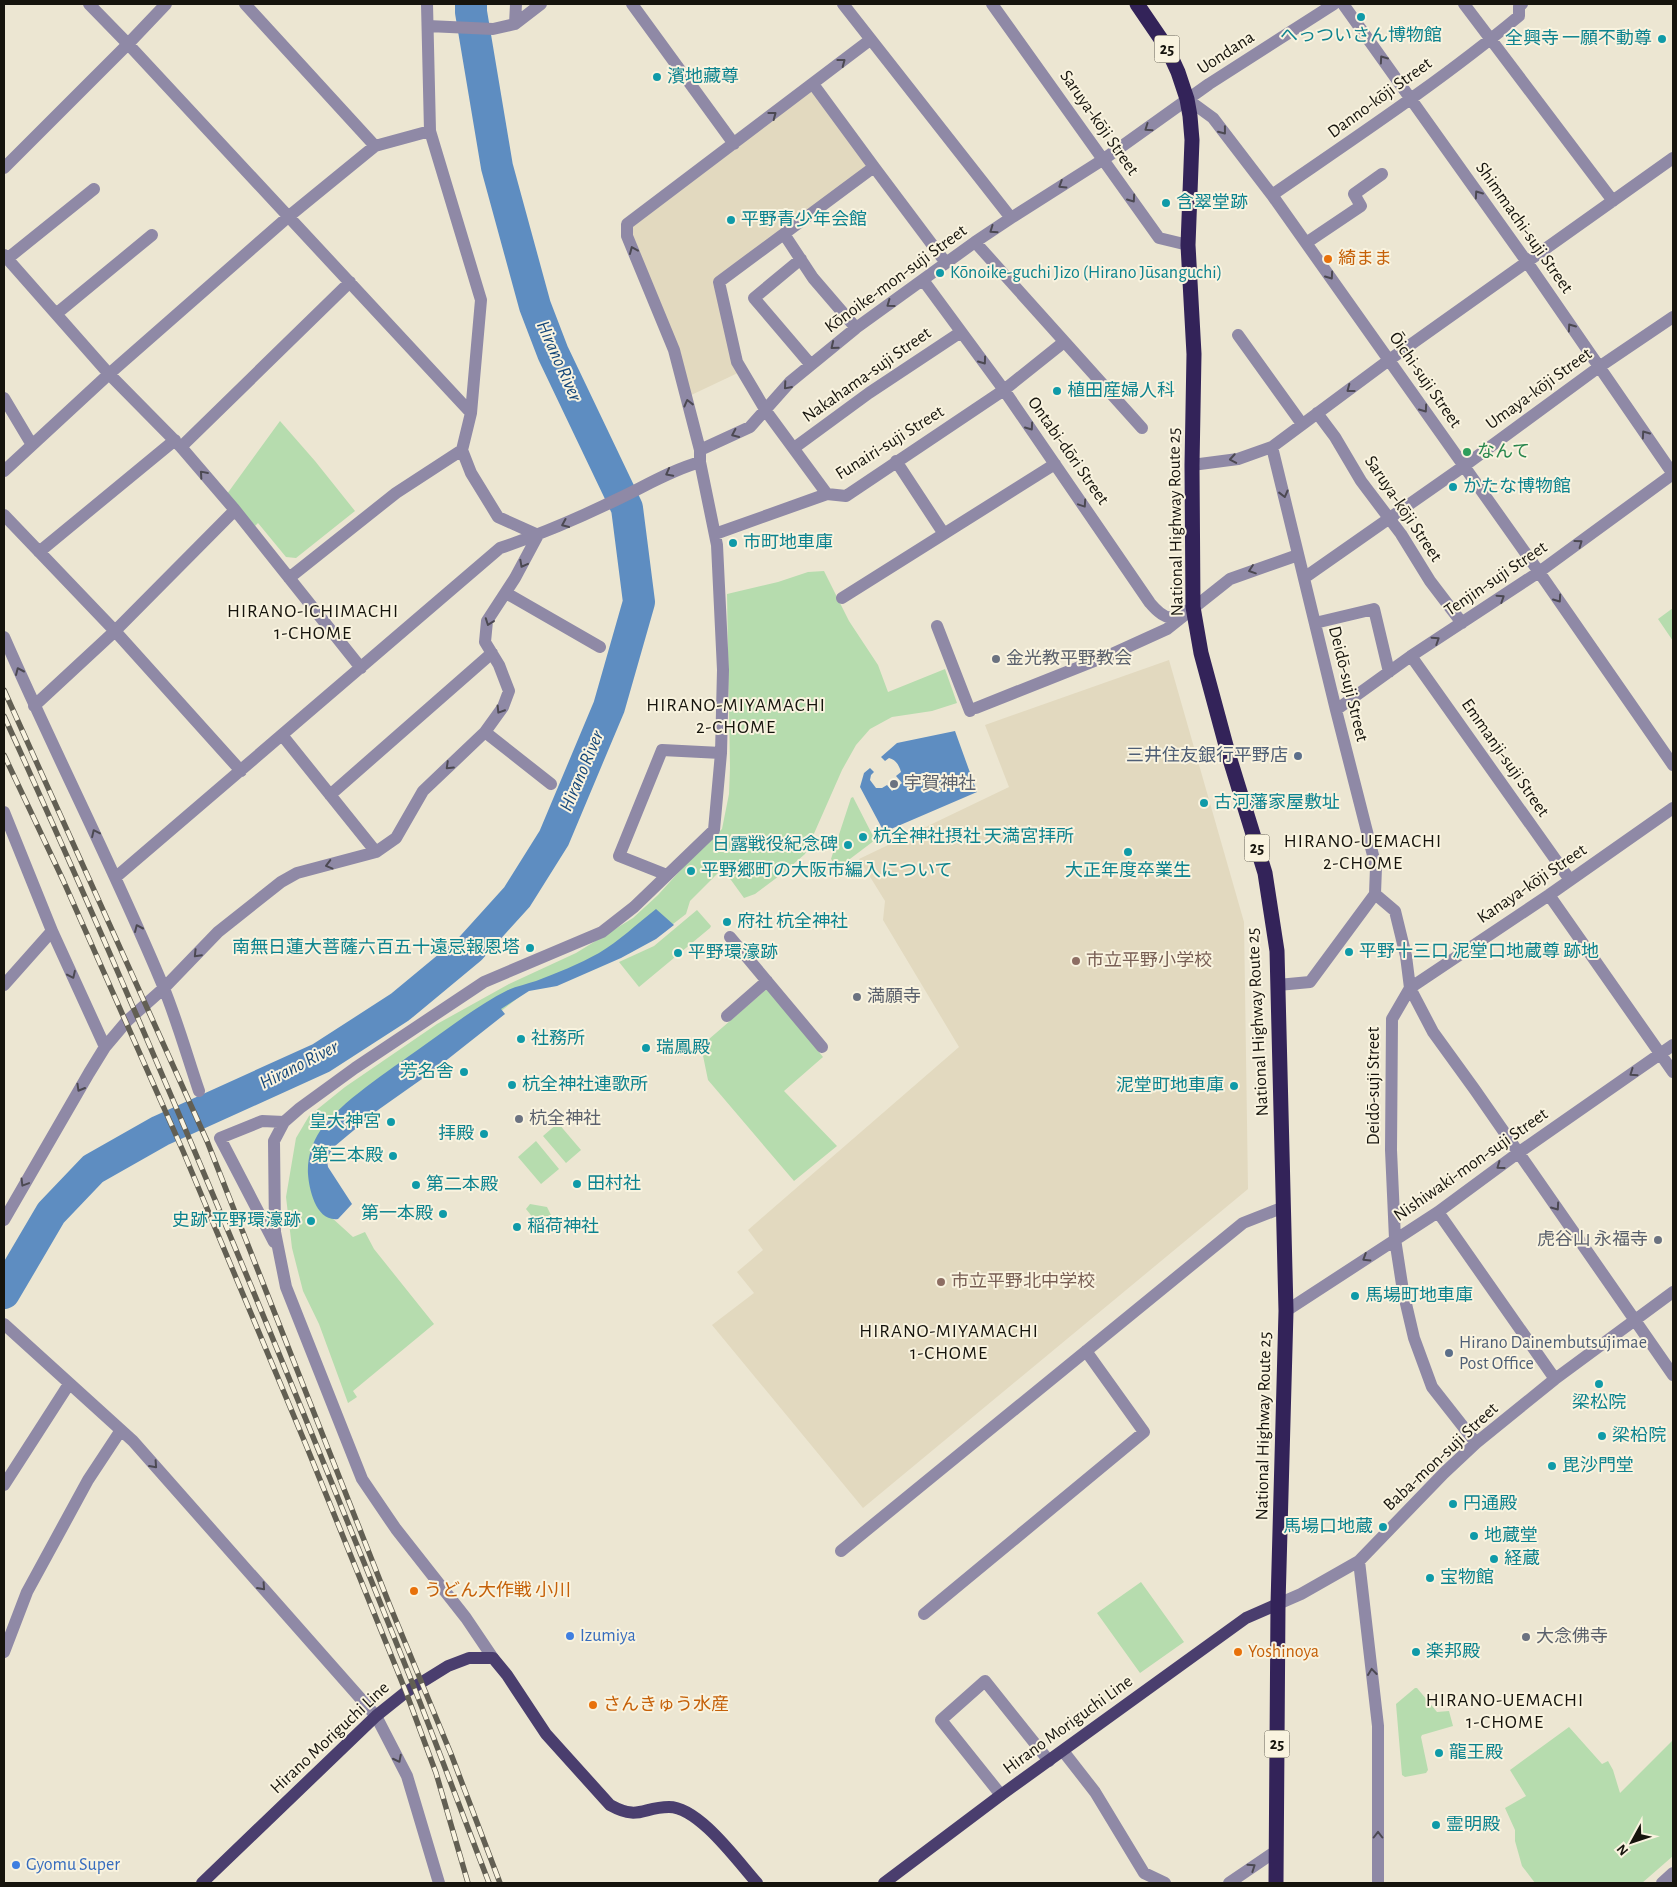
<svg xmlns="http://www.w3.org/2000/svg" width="1677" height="1887" font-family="'Alegreya Sans','Noto Sans JP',sans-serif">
<rect width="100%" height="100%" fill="#ece6d2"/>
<!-- built -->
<path fill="#e2d9bf" d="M813 84 874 167 719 282 742 371 687 397 627 224Z
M1169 660 1244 922 1248 1189 863 1508 712 1325 754 1293 737 1272 763 1250 748 1230 959 1047 883 920 885 901 859 859 1009 787 985 725Z"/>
<!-- green -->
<path fill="#b6dcae" d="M280 421 315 461 355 511 296 558 286 557 258 523 255 526 227 494Z
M824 571 849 621 878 665 888 692 945 669 957 703 932 711 892 717 870 729 856 745 842 770 805 854 783 873 755 894 744 898 731 880 721 870 690 901 686 914 664 931 630 953 529 989 333 1145 326 1166 331 1217 353 1237 365 1232 374 1249 434 1324 353 1391 357 1397 348 1403 319 1324 303 1291 292 1248 286 1197 296 1138 309 1116 345 1087 437 1024 509 984 576 953 633 918 658 895 688 862 722 829 729 794 730 768 727 594 778 582 808 572Z
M1673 608V641L1658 619Z
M853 797 875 840 838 868 831 859 851 798Z
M697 910 711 926 710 928 639 987 619 962 654 946Z
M768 988 823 1057 784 1091 837 1146 794 1181 708 1080 701 1046Z
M558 1123 581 1150 566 1163 543 1136Z
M536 1141 559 1169 541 1184 518 1157Z
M530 1204 547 1207 551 1215 541 1224H538L526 1209Z
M1141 1582 1184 1642 1140 1673 1097 1613Z
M1415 1688H1417L1437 1712 1449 1711 1453 1726 1422 1735 1421 1737 1428 1770 1426 1773 1405 1777 1402 1775 1396 1704Z
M1569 1727 1602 1764 1608 1761 1613 1770 1620 1793 1673 1740V1856L1642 1883H1535L1522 1866 1515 1841V1830L1505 1808 1526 1796 1510 1770Z"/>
<!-- water -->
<path fill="#5e8dc1" d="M955 731 977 792 884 832 860 787 864 773 870 768 874 772 871 775 870 780 876 788H882L887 785 892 791 902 783 896 776 901 772C899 765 896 760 889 758L885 761 881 757 897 743Z
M656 909 674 925 656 939 621 958 557 986 529 991 501 1009 505 1014 429 1074 378 1110 335 1146 328 1156 327 1161 328 1167 352 1204 338 1219C316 1222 309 1189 308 1174 307 1159 312 1143 320 1131 340 1102 390 1070 419 1049 448 1029 476 1006 508 990 517 986 527 984 536 981 557 973 579 964 599 953 619 941 637 924 656 909Z"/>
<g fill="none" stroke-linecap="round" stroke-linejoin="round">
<!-- river -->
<path stroke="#5e8dc1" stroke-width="32" d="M4 1293 51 1213 93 1169 160 1131 321 1058 400 1007 470 949 517 897 554 838 609 707 639 602 627 508 553 353 535 306 497 167 471 12V4"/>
<!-- minor -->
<path stroke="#8f89a6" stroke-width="12" d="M89 4 128 44 471 413
M245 4 375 146
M427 4 430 131 481 300 471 413 462 450 471 473 498 517 538 535
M632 4 734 144
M843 4 1011 218
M992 4 1159 238 1188 245
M1343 4 1527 262 1673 474
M1464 4 1613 201
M515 24 516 4
M428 26 493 29 515 24 541 4
M813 84 874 167 946 263
M1187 99 1213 118 1272 195 1539 572 1673 765
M4 168 128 44 166 4
M1272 195C1356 137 1441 81 1519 16V6L1522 4
M784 234 813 278 856 328
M975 242 1142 428
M1306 243 1361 206 1354 194 1382 174
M4 255 109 374 181 447 235 510 361 668
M7 259 94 189
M801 259 754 298 811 365
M923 280 1004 390 1150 603C1166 622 1173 621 1193 607
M56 314 152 235
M1238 335 1302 424
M4 398 32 445
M1317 413 1335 437 1361 481 1401 534 1430 581 1462 623
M181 447 350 282
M1272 447 1336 710 1376 867 1375 894
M794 448 869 393 961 332
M700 450 750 427 790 382 856 328 975 242 1011 218 1104 159 1209 84 1334 4
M896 461 944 534
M1192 465 1238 459 1272 447 1389 360 1673 158
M4 471 109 374 288 217 375 146 430 131
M827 494 766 411 737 362 719 282 874 167
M4 515 115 631 241 771
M715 534 827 494 846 496 1004 390 1064 342
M39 552 175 440
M289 578 396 493 462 450
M1304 578 1464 466 1599 367 1673 317
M506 593 600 647
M842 598 1055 464
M1315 623 1374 609 1389 672
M937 626 970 711
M4 637C55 754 114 868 163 986 177 1020 187 1056 199 1091
M1411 656 1570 880
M34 706 115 631 235 510
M976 708 1112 654 1167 629 1230 579 1298 555
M1336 710 1411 656 1539 572 1673 474
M485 732 551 784
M282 735 376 852
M330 795 492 653
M4 812 52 931 105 1047
M667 875 619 856 662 750 721 753
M116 877 500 548C542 534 581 517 620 498 647 485 672 470 700 462
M1375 894 1395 911 1406 956 1410 988 1392 1019 1391 1150 1395 1239 1403 1291 1414 1338 1432 1387 1476 1443
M1549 895 1673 1072
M730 937 822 1047
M4 985 52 931
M1278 985 1310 982 1375 894
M1410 988 1433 1032 1475 1090 1673 1375
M1410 988 1549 895 1673 808
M727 1016 767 981
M1438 1212 1555 1379
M4 1220 89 1073 105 1047 127 1021 164 988 218 932 281 882 297 873 376 852 396 838 423 791 485 732 503 707 509 691 499 665 485 642 487 621 515 578 538 535
M274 1242 220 1138 262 1121 284 1122
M1286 1311 1438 1212 1518 1153 1673 1045
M4 1324 133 1441 376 1716 407 1776 439 1883
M4 1485 69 1384
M841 1551 1243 1223 1284 1207
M1359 1561 1378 1726V1883
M1278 1604 1301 1594 1359 1561 1444 1473 1476 1443 1555 1379 1673 1292
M924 1614 1144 1432 1086 1351
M4 1652 27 1592 88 1480 121 1430
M493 1658 466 1618 396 1529 362 1479 286 1287 275 1232 274 1141 284 1122 300 1108 355 1068 484 982 602 932 634 907 714 830 721 753 723 670 717 545 700 462V450L674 350 627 236V224L870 40
M1063 1751 1095 1792 1144 1873 1165 1883
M1001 1795 941 1720 985 1681 1049 1761
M1229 1883 1276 1851
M1662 1883 1673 1873"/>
<!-- major -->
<path stroke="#4a3e6e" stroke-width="12" d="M202 1883 376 1716 406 1692 448 1666 469 1658H493L507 1675 546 1734 610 1805C639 1821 642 1807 669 1807 699 1807 738 1862 757 1883
M884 1883 1001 1795 1246 1618 1278 1604"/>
<!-- highway -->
<path stroke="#332359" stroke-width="15" d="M1137 4 1167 48 1178 72 1187 99 1190 116 1192 140 1188 245 1194 354 1192 465 1193 607 1201 653 1228 753 1265 873 1277 951 1286 1311 1278 1604 1276 1883"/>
<defs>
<path id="rail" d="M4 690 207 1141 390 1606 451 1754 500 1883
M4 716C149 1034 282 1357 412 1682 438 1748 463 1816 489 1883
M4 755 63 880 183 1151 306 1445 406 1692 436 1773 468 1883"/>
</defs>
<!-- rail casing -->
<use href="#rail" stroke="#625f53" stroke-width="5.5"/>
<!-- rail -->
<use href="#rail" stroke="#f9f3df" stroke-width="4" stroke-dasharray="11" stroke-linecap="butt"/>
</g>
<!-- one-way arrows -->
<defs><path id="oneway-chevron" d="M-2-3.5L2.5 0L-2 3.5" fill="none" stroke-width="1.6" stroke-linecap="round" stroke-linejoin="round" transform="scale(1.25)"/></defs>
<g stroke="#4c4952">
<use href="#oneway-chevron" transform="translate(1383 59) rotate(-125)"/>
<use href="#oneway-chevron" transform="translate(842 62) rotate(-37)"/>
<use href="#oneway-chevron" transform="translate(773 115) rotate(-37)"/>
<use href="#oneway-chevron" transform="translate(1148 128) rotate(145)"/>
<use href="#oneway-chevron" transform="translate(1223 131) rotate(52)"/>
<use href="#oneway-chevron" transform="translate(1062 185) rotate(148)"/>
<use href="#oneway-chevron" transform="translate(1478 194) rotate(-125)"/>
<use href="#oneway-chevron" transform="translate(1132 199) rotate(55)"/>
<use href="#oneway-chevron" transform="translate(993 230) rotate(145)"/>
<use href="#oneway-chevron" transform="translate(633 250) rotate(-113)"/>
<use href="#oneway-chevron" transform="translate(1330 276) rotate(55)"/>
<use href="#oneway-chevron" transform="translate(890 304) rotate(144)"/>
<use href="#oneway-chevron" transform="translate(1571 327) rotate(-125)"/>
<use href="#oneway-chevron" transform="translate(834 346) rotate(141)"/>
<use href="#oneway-chevron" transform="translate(983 361) rotate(54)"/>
<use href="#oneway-chevron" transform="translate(787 386) rotate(131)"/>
<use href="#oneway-chevron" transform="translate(1350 389) rotate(143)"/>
<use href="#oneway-chevron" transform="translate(688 403) rotate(-104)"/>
<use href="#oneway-chevron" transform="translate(1424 409) rotate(55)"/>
<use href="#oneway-chevron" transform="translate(1030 427) rotate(55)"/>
<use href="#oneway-chevron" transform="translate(735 434) rotate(155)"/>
<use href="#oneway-chevron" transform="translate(1645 434) rotate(-125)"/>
<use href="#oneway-chevron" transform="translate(1233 459) rotate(170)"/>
<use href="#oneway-chevron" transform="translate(669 473) rotate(152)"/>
<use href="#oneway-chevron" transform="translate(203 474) rotate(-131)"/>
<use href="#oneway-chevron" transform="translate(1284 494) rotate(76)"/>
<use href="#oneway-chevron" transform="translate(1083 504) rotate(56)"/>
<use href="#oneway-chevron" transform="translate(565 524) rotate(156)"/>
<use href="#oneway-chevron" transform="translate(1579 543) rotate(-36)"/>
<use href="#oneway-chevron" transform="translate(523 564) rotate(118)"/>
<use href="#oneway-chevron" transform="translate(1252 570) rotate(161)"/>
<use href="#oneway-chevron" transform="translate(1501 598) rotate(-33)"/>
<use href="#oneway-chevron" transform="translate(1558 599) rotate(55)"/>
<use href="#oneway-chevron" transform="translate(489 622) rotate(110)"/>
<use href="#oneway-chevron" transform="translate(1436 640) rotate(-33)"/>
<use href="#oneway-chevron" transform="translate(19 671) rotate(-114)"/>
<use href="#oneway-chevron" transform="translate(500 710) rotate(122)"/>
<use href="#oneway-chevron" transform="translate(449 766) rotate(136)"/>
<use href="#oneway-chevron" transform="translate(95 833) rotate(-115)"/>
<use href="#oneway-chevron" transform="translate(329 865) rotate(165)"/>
<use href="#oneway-chevron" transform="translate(138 928) rotate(-114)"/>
<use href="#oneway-chevron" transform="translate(197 954) rotate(134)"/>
<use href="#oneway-chevron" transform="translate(72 975) rotate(65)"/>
<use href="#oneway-chevron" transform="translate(1633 1073) rotate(145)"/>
<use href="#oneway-chevron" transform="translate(80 1088) rotate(120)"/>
<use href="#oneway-chevron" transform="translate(1500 1166) rotate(144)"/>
<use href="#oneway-chevron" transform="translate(24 1183) rotate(121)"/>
<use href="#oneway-chevron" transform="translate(1556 1207) rotate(55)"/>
<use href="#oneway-chevron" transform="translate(1366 1258) rotate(148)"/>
<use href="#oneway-chevron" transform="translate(154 1465) rotate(48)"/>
<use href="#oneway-chevron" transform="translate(262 1587) rotate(48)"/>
<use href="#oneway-chevron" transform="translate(1372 1672) rotate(-97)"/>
<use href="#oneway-chevron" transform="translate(398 1759) rotate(63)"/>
<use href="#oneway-chevron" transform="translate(1378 1835) rotate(-90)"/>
<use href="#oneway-chevron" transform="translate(1252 1867) rotate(-34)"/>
</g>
<!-- markers -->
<g fill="#0f9aa8" stroke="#f9f3df" stroke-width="2">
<circle cx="1361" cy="17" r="5"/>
<circle cx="1662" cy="39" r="5"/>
<circle cx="657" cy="77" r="5"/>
<circle cx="1166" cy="203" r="5"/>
<circle cx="731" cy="220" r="5"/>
<circle cx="940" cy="273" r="5"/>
<circle cx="1057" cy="391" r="5"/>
<circle cx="1453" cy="487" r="5"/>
<circle cx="733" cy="543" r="5"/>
<circle cx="1204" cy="803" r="5"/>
<circle cx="863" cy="837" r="5"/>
<circle cx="848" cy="845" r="5"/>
<circle cx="1128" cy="852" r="5"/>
<circle cx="691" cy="871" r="5"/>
<circle cx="727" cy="922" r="5"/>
<circle cx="530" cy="948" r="5"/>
<circle cx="1349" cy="952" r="5"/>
<circle cx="678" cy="953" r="5"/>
<circle cx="521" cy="1039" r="5"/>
<circle cx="646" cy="1048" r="5"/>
<circle cx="464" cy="1072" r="5"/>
<circle cx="512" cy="1085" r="5"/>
<circle cx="1234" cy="1086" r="5"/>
<circle cx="391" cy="1122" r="5"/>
<circle cx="484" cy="1134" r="5"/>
<circle cx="393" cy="1156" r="5"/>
<circle cx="577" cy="1184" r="5"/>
<circle cx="416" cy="1185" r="5"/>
<circle cx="443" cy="1214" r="5"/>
<circle cx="311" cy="1221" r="5"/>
<circle cx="517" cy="1227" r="5"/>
<circle cx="1355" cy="1296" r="5"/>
<circle cx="1599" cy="1384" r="5"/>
<circle cx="1602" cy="1436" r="5"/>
<circle cx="1552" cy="1466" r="5"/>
<circle cx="1453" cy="1504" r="5"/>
<circle cx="1383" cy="1527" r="5"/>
<circle cx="1474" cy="1536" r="5"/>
<circle cx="1494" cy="1559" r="5"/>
<circle cx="1430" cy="1578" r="5"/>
<circle cx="1416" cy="1652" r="5"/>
<circle cx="1439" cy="1753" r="5"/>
<circle cx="1436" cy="1825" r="5"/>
</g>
<g fill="#e8710a" stroke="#f9f3df" stroke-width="2">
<circle cx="1328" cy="259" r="5"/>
<circle cx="414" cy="1591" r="5"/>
<circle cx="1238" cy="1652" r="5"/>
<circle cx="593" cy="1705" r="5"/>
</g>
<circle fill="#2e9e5b" stroke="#f9f3df" stroke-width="2" cx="1467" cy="452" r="5"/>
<g fill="#6b7280" stroke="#f9f3df" stroke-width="2">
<circle cx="996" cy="659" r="5"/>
<circle cx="894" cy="784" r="5"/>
<circle cx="857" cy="997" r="5"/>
<circle cx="519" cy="1119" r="5"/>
<circle cx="1658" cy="1240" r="5"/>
<circle cx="1526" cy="1637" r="5"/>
</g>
<g fill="#5c6f8a" stroke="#f9f3df" stroke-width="2">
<circle cx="1298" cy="756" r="5"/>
<circle cx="1449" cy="1353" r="5"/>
</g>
<g fill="#8d6e63" stroke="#f9f3df" stroke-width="2">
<circle cx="1076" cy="961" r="5"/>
<circle cx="941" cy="1282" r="5"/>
</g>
<g fill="#3f7fe0" stroke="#f9f3df" stroke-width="2">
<circle cx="570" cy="1636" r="5"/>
<circle cx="16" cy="1865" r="5"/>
</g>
<g text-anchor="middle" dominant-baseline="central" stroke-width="4" stroke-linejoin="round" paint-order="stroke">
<!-- shield labels -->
<g fill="#f9f3df" stroke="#5a574c" stroke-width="1">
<rect x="1154.5" y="35.5" width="25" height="27" rx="4"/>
<rect x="1244.5" y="834.5" width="25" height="27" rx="4"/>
<rect x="1264.5" y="1730.5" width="25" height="27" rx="4"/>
</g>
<g font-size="16" font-weight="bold" fill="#16140d">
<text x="1167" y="49">25</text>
<text x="1257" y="848">25</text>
<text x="1277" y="1744">25</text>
</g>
<!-- culture labels -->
<g font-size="18" fill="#0d838f" stroke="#f9f3df" text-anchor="start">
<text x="1361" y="36" text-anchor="middle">へっついさん博物館</text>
<text x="1652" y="39" text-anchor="end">全興寺 一願不動尊</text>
<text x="667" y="77">濱地藏尊</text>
<text x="1176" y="203">含翠堂跡</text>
<text x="741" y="220">平野青少年会館</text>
<text x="950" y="273">Kōnoike-guchi Jizo (Hirano Jūsanguchi)</text>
<text x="1067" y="391">植田産婦人科</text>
<text x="1463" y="487">かたな博物館</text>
<text x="743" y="543">市町地車庫</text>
<text x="1214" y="803">古河藩家屋敷址</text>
<text x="873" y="837">杭全神社摂社 天満宮拝所</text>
<text x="838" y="845" text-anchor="end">日露戦役紀念碑</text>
<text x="701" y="871">平野郷町の大阪市編入について</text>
<text x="1128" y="871" text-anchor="middle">大正年度卒業生</text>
<text x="737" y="922">府社 杭全神社</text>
<text x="520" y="948" text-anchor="end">南無日蓮大菩薩六百五十遠忌報恩塔</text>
<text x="1359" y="952">平野十三口 泥堂口地蔵尊 跡地</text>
<text x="688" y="953">平野環濠跡</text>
<text x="531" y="1039">社務所</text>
<text x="656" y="1048">瑞鳳殿</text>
<text x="454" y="1072" text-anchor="end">芳名舎</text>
<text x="522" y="1085">杭全神社連歌所</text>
<text x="1224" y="1086" text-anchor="end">泥堂町地車庫</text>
<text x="381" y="1122" text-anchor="end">皇大神宮</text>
<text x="474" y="1134" text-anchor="end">拝殿</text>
<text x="383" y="1156" text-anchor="end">第三本殿</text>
<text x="587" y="1184">田村社</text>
<text x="426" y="1185">第二本殿</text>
<text x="433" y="1214" text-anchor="end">第一本殿</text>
<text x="301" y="1221" text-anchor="end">史跡 平野環濠跡</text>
<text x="527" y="1227">稲荷神社</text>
<text x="1365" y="1296">馬場町地車庫</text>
<text x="1599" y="1403" text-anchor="middle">梁松院</text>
<text x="1612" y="1436">梁柗院</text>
<text x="1562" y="1466">毘沙門堂</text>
<text x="1463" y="1504">円通殿</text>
<text x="1373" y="1527" text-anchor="end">馬場口地蔵</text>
<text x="1484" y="1536">地蔵堂</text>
<text x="1504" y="1559">経蔵</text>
<text x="1440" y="1578">宝物館</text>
<text x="1426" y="1652">楽邦殿</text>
<text x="1449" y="1753">龍王殿</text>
<text x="1446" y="1825">霊明殿</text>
</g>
<!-- street labels -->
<g font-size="18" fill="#16140d" stroke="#f9f3df">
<text transform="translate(1226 53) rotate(-33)">Uondana</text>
<text transform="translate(1380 98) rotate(-36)">Danno-kōji Street</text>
<text transform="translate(1099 123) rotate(55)">Saruya-kōji Street</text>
<text transform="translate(1524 228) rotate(55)">Shimmachi-suji Street</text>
<text transform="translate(896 279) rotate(-36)">Kōnoike-mon-suji Street</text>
<text transform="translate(867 375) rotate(-35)">Nakahama-suji Street</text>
<text transform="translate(1425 380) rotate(55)">Ōichi-suji Street</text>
<text transform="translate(1539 389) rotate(-36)">Umaya-kōji Street</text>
<text transform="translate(890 443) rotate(-32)">Funairi-suji Street</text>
<text transform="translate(1068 451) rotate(55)">Ontabi-dōri Street</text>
<text transform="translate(1403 509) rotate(56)">Saruya-kōji Street</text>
<text transform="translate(1176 522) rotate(-91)">National Highway Route 25</text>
<text transform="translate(1496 579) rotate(-34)">Tenjin-suji Street</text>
<text transform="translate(1348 684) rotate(76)">Deidō-suji Street</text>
<text transform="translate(1505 758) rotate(55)">Emmanji-suji Street</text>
<text transform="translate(1532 884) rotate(-34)">Kanaya-kōji Street</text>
<text transform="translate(1258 1022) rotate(-93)">National Highway Route 25</text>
<text transform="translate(1374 1086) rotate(-90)">Deidō-suji Street</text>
<text transform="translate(1471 1165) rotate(-35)">Nishiwaki-mon-suji Street</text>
<text transform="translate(1264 1426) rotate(-89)">National Highway Route 25</text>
<text transform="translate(1441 1457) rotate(-43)">Baba-mon-suji Street</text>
<text transform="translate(1068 1725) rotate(-36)">Hirano Moriguchi Line</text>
<text transform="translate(330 1738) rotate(-43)">Hirano Moriguchi Line</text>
</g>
<!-- food labels -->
<g font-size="18" fill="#c56008" stroke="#f9f3df" text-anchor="start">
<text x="1338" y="259">綺まま</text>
<text x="424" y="1591">うどん大作戦 小川</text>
<text x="1248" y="1652">Yoshinoya</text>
<text x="603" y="1705">さんきゅう水産</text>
</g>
<!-- leisure labels -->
<g font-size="18" fill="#27864d" stroke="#f9f3df" text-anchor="start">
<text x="1477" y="452">なんて</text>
</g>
<!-- worship labels -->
<g font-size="18" fill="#5b616d" stroke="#f9f3df" text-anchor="start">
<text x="1006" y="659">金光教平野教会</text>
<text x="904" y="784">宇賀神社</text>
<text x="867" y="997">満願寺</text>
<text x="529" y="1119">杭全神社</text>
<text x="1648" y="1240" text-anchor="end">虎谷山 永福寺</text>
<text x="1536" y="1637">大念佛寺</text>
</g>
<!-- service labels -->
<g font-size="18" fill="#4e5e75" stroke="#f9f3df" text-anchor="end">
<text x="1288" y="756">三井住友銀行平野店</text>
<text x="1459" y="1343" text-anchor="start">Hirano Dainembutsujimae<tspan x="1459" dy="21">Post Office</tspan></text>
</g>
<!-- education labels -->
<g font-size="18" fill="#785e54" stroke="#f9f3df" text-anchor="start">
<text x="1086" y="961">市立平野小学校</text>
<text x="951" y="1282">市立平野北中学校</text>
</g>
<!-- shop labels -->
<g font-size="18" fill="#366cbe" stroke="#f9f3df" text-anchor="start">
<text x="580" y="1636">Izumiya</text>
<text x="26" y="1865">Gyomu Super</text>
</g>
<!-- water labels -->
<g font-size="19" font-style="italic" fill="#154779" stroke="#f9f3df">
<text transform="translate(559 361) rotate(66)">Hirano River</text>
<text transform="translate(582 771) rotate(-67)">Hirano River</text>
<text transform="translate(299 1065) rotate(-27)">Hirano River</text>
</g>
<!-- neighbourhood labels -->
<g font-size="19" letter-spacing="1" fill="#16140d" stroke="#f9f3df">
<text x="313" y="611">HIRANO-ICHIMACHI<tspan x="313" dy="22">1-CHOME</tspan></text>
<text x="736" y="705">HIRANO-MIYAMACHI<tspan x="736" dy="22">2-CHOME</tspan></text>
<text x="1363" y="841">HIRANO-UEMACHI<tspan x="1363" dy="22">2-CHOME</tspan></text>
<text x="949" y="1331">HIRANO-MIYAMACHI<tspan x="949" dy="22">1-CHOME</tspan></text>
<text x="1505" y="1700">HIRANO-UEMACHI<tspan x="1505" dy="22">1-CHOME</tspan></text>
</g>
</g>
<!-- border -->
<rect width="1677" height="1887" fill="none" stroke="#16140d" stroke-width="10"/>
<!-- north arrow -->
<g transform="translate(1632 1842) rotate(230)" stroke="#f9f3df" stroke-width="4" paint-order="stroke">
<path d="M0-4L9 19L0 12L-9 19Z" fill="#16140d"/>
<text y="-8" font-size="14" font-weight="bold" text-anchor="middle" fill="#16140d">N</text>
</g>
</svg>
